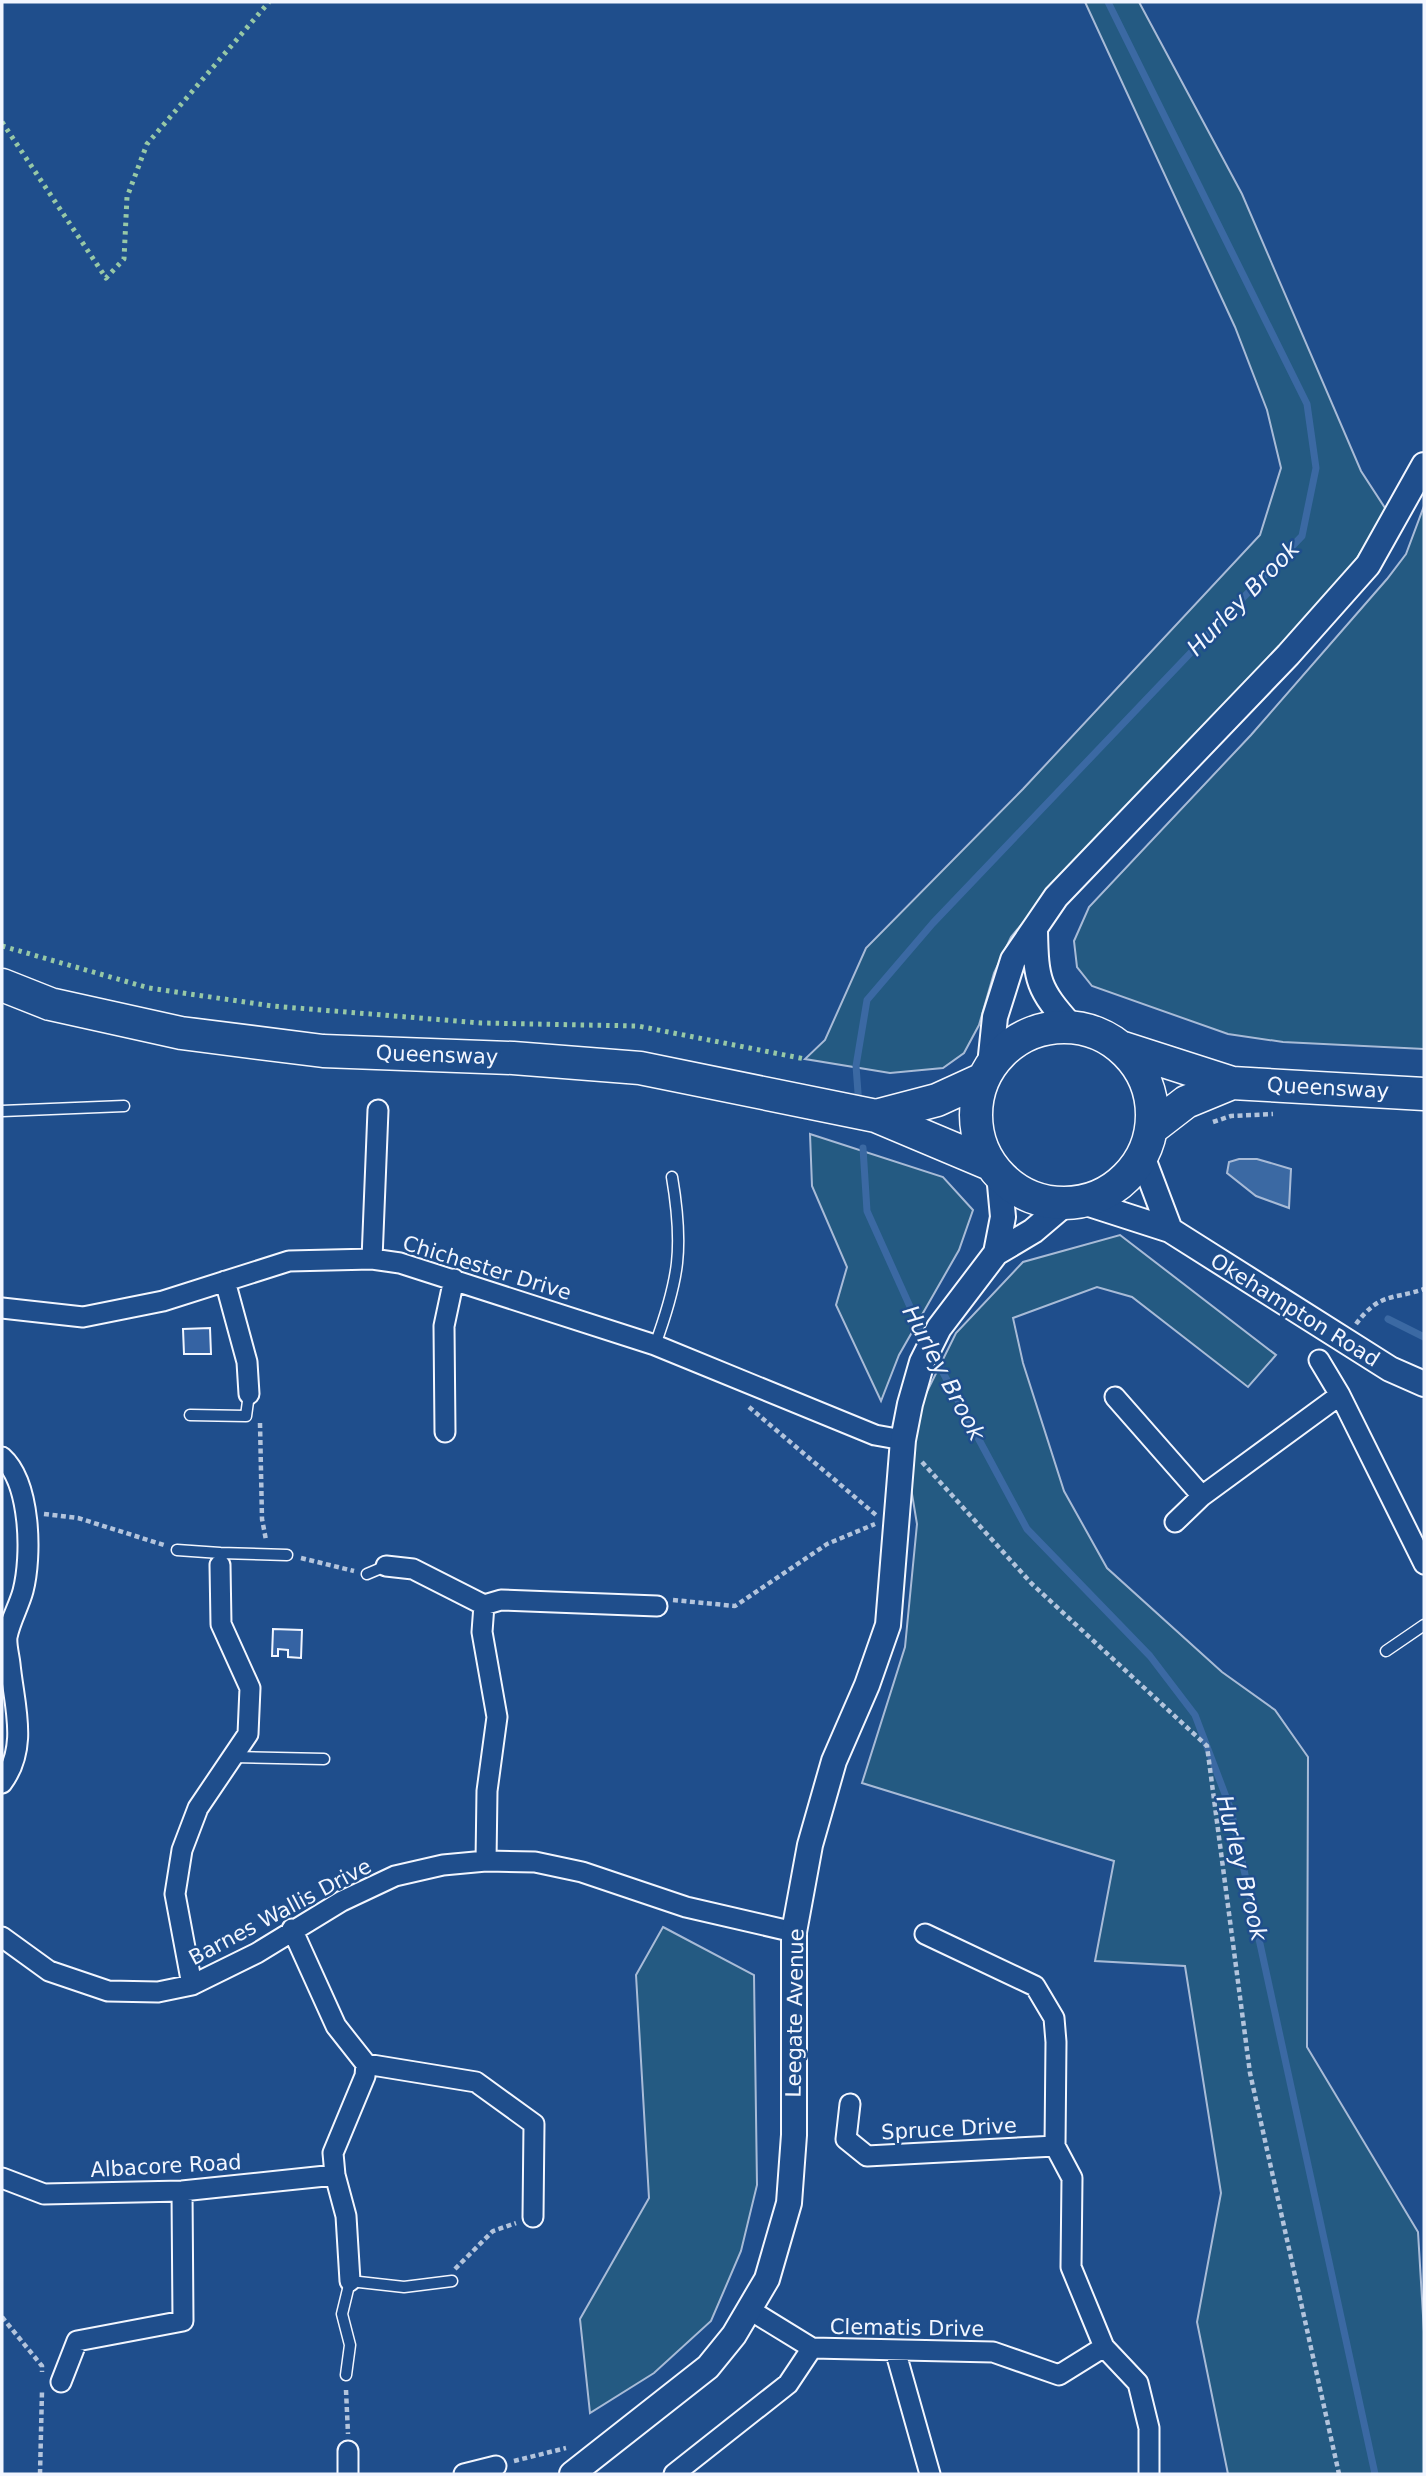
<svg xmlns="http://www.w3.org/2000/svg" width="1426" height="2476" font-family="'DejaVu Sans',sans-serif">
<rect width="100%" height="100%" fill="#1f4e8c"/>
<!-- green -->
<path fill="#245a82" stroke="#a8bbd7" stroke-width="2" d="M1085 2H1139L1242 194 1361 471 1387 511 1329 602 1075 860 1011 937 994 973 979 1025 964 1053 943 1068 890 1073 805 1059 825 1040 866 948 1023 789 1260 535 1281 468 1267 410 1235 327Z
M1424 506V1049L1283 1042 1228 1034 1092 986 1077 967 1074 941 1089 907 1251 735 1387 579 1406 554Z
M810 1134 943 1177 973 1210 959 1250 899 1355 881 1401 836 1305 847 1267 812 1186Z
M1120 1235 1276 1355 1248 1387 1132 1297 1097 1287 1013 1318 1023 1363 1064 1491 1107 1568 1222 1672 1275 1710 1308 1757 1307 2047 1418 2232 1424 2332V2474H1228L1197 2322 1221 2193 1185 1966 1095 1961 1114 1861 862 1783 905 1647 917 1524 903 1440 956 1333 1023 1262Z
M663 1927 754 1975 757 2185 741 2251 711 2321 654 2373 590 2413 580 2319 649 2198 636 1975Z"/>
<!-- water -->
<path fill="#3b69a3" stroke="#a8bbd7" stroke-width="2" d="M1239 1159H1257L1291 1169 1289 1208 1256 1196 1227 1173 1229 1162Z"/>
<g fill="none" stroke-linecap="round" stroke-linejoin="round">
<!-- stream -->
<path stroke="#3b69a3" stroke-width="7" d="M859 1106 856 1066 867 1000 933 923 1302 536 1316 468 1307 404 1108 2
M863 1148 867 1211 925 1340
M1388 1319 1424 1337
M933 1354 1027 1529 1150 1656 1195 1715 1231 1810 1375 2474"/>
</g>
<!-- building -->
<path fill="#3563a3" stroke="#f2f6ff" stroke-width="2" d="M210 1328 211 1354H184L183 1329Z
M273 1629 302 1630 301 1658 288 1657V1650L278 1649V1656H272Z"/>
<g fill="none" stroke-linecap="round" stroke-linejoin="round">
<defs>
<path id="service" d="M2 1111 124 1106
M655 1345C679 1279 684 1248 672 1177
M190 1415 246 1416 249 1394
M177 1550 220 1553V1558
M220 1553 287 1555
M367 1574 386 1566
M1386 1651 1424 1625
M233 1757 324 1759
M346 2375 350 2345 342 2314 350 2281 404 2287 452 2281"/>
<path id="minor" d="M372 1259 378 1110
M225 1281 247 1362 249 1394
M2 1308 83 1317 163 1301 289 1261 372 1259 400 1263 655 1345 875 1435 903 1440
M1319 1360 1340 1395 1424 1564
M1115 1397 1202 1496
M445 1432 444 1326 454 1279
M2 1457C31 1483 32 1556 23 1591 19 1606 10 1621 7 1637 6 1645 9 1655 10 1664 14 1705 29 1747 2 1783
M1175 1522 1202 1496 1340 1395
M386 1566 413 1569 484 1605
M486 1861 487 1791 497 1717 482 1632 484 1605 501 1600 657 1606
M292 1929 336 2026 366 2064 365 2076 333 2153 335 2175 346 2216 350 2281
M925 1934 1035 1986 1054 2018 1056 2042 1055 2146 1072 2178 1071 2267 1104 2347 1138 2383 1149 2428V2474
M2 1937 49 1971 108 1991 158 1992 192 1985 257 1953 342 1901 395 1876 443 1865 486 1861 535 1862 582 1872 686 1907 794 1932
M192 1985 175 1894 182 1850 198 1808 248 1734 250 1688 221 1624 220 1565
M366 2064 476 2082 534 2124 533 2217
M850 2104 846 2139 867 2156 1055 2146
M2 2178 44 2194 182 2191 335 2175
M750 2310 812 2348 993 2352 1059 2375 1104 2347
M895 2350 930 2474
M61 2382 77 2341 183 2321 182 2191
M348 2474V2451
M464 2474 496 2466
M674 2474 788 2384 812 2348"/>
<path id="tertiary" d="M1035 931C1036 981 1038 989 1071 1026
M990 1065 995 1017 1013 960 1056 897 1288 655 1368 565 1424 465
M1142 1156 1170 1230
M1080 1201 1170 1230 1390 1369 1424 1384
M996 1253 1003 1217 999 1174
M572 2474 708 2367 734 2335 767 2279 789 2203 794 2135V1932L810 1845 834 1761 867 1685 888 1625 903 1440 910 1404 922 1362 939 1328 996 1253 1033 1231 1066 1203"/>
<path id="primary" d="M2 985 50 1004 181 1033 323 1051 513 1058 640 1068 876 1116 990 1164
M976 1115a88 88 0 1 1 176 0a88 88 0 1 1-176 0Z
M1120 1047 1232 1083 1424 1094
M876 1116 937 1100 983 1079
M1151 1129 1186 1102 1232 1083"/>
</defs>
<!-- service casing -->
<use href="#service" stroke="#f2f6ff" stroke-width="13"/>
<!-- minor casing -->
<use href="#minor" stroke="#f2f6ff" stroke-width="23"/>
<!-- tertiary casing -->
<use href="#tertiary" stroke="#f2f6ff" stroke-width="28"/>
<!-- primary casing -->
<use href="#primary" stroke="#f2f6ff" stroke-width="35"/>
<!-- path -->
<path stroke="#b3c4dc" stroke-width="4.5" stroke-dasharray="5 3.5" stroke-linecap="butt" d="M1213 1122 1231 1116 1273 1114
M1356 1324C1380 1292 1392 1300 1424 1289
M749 1407 876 1515
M260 1423 262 1519 266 1540
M922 1462 1032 1584 1207 1746 1250 2073 1339 2474
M44 1514 78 1518 164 1545
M301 1558 354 1571
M673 1600 735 1606 827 1544 875 1524
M455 2269 493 2231 516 2223
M2 2317 42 2366V2372
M346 2390 348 2434
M514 2461 566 2448
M40 2474 42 2391"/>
<!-- service -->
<use href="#service" stroke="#1f4e8c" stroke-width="10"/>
<!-- minor -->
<use href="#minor" stroke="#1f4e8c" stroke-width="19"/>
<!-- tertiary -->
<use href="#tertiary" stroke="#1f4e8c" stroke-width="24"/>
<!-- primary -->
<use href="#primary" stroke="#1f4e8c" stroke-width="32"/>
<!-- hedge -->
<path stroke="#97c8a6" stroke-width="5" stroke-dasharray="3.5 5" stroke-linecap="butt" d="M2 122 106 278 124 259 127 197 147 144 269 2
M2 946 149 988 272 1006 481 1023 638 1026 805 1059"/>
</g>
<g text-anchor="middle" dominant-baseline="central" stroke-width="5" stroke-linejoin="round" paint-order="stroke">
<!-- street labels -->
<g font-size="21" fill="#f2f6ff" stroke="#1f4e8c">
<text transform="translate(437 1055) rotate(2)">Queensway</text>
<text transform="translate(1328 1088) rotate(3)">Queensway</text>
<text transform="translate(487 1268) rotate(17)">Chichester Drive</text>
<text transform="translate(1295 1310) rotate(32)">Okehampton Road</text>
<text transform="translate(280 1912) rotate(-28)">Barnes Wallis Drive</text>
<text transform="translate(795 2013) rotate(-89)">Leegate Avenue</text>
<text transform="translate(949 2129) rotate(-3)">Spruce Drive</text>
<text transform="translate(166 2166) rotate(-3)">Albacore Road</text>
<text transform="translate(907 2328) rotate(1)">Clematis Drive</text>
</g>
<!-- water labels -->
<g font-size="23" font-style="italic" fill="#f2f6ff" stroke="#1f4e8c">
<text transform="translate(1243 598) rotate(-46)">Hurley Brook</text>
<text transform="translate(944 1373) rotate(62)">Hurley Brook</text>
<text transform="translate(1242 1868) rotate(76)">Hurley Brook</text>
</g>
</g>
<!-- border -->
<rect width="1426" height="2476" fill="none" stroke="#f2f6ff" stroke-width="7"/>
</svg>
